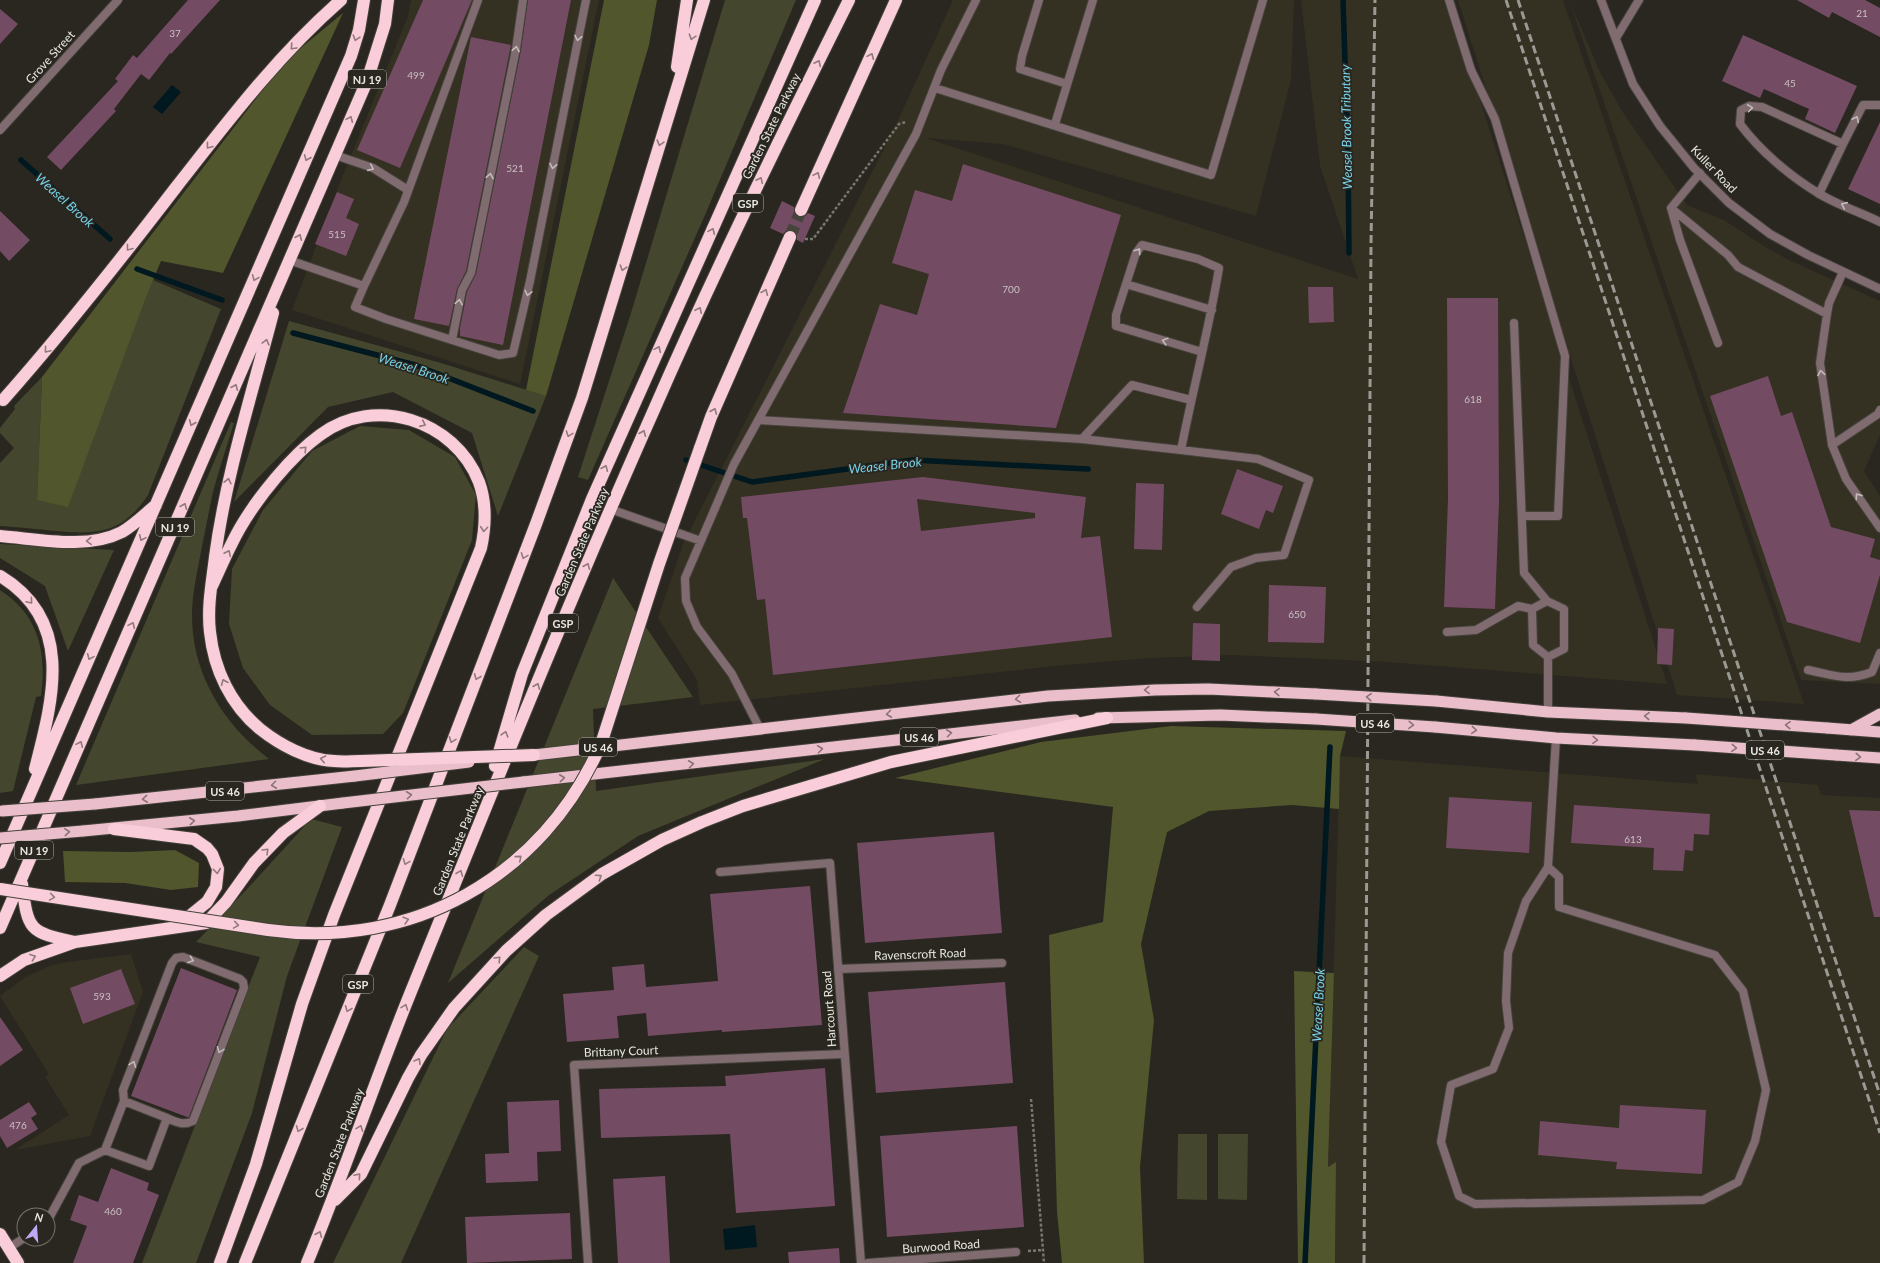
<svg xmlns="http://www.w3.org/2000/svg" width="1880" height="1263" font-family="Lato,sans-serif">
<rect width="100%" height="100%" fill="#29271f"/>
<!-- built -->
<path fill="#343022" d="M411 0H599L520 384 292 310 341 180 408 16Z
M953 0H1294L1291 80 1256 216 1003 144 926 138 1358 279 1320 166 1301 0H1448L1667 684 1388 662 1232 655 1152 658 1064 665 700 705 697 680 658 618 683 544 895 127Z
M1458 0H1563L1804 704 1677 695Z
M1569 0 1601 74 1624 114 1687 205 1724 220 1762 245 1789 260 1880 301V435L1864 471 1880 496V684L1801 680Z
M1340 756 1698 784 1695 774 1818 785 1821 795 1880 798V1263H1335L1336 1162 1328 1167V1165Z
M131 954 143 992 90 1136 15 1150 69 1115 45 1077 49 1074 0 996 24 978 49 966 67 962Z"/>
<!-- green -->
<path fill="#44472d" d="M725 0H796L705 215 588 480 578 477 631 313Z
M153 280 221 309 148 495C123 533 97 535 55 531 37 529 18 527 0 526V463L14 448 0 433V428L15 409 14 406 42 377 37 500Z
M289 321 441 363 546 396 498 516 472 433 393 392 328 407 234 502Z
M231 422 234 423C227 446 219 469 213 492 209 510 206 528 202 546 198 569 192 592 192 615 192 674 223 724 269 759L76 785Z
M360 426 409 430 455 457 476 495 472 540 403 713 383 734 312 735 270 705 243 668 229 624 232 569 263 510 312 451Z
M0 544 114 550 68 651 45 586 0 558Z
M613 578 693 697 593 709 596 791 825 759 638 836 549 895 448 983Z
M0 590C39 615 47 653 41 696L36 697 13 791 0 793Z
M311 819 342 827 287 976 252 1113 196 1263H142L260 957 196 942 248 888Z
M524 947 539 956 401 1263H333L447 1029Z
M1178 1134H1207V1200L1177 1199Z
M1218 1134H1248L1247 1200 1218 1199Z"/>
<!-- forest -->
<path fill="#51562c" d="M604 0H657L649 45 546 396 526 390Z
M343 13 223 273 161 261 146 297 68 507 37 500 42 377 285 61Z
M1171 726 1346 731 1340 756 1339 809 1292 805 1209 811 1167 832 1141 944 1154 1020 1140 1167 1144 1263H1062L1057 1212 1049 935 1103 922 1113 807 895 778 1041 742Z
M175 850 199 863 198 887 171 890 125 883 65 882 63 851 131 852Z
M1294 971 1334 973 1328 1165V1167L1336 1162 1335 1263H1298Z"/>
<!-- water -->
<path fill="#00181f" d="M172 85 181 92 162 114 153 107Z
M755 1225 757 1247 725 1250 723 1229Z"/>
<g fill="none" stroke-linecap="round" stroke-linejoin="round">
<!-- stream -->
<path stroke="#00181f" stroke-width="5.5" d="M1343 0 1348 154 1349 253
M21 160 110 239
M137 269 222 300
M293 333 415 365 533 411
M686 460 752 482 913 460 1088 469
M1305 1263 1330 747"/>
</g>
<!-- building -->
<path fill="#734c63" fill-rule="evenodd" d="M188 0H220L171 54 170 53 149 80 141 74 114 109 116 111 61 170 47 157 118 81 115 79 133 55 137 58Z
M423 0H472L400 168 357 150Z
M528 0H571L503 345 460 336V328L467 292 476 274 521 50Z
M1797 0H1865L1880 8V37L1832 12 1829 18Z
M0 9 18 24 0 44Z
M1743 35 1857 86 1835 133 1805 119 1809 109 1764 89 1760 98 1722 81Z
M471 37 511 45 466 271 457 289 449 326 414 319Z
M1880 122V204L1848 189Z
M963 164 1121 215 1056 428 843 413 880 304 917 315 929 274 892 263 915 190 952 201Z
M337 192 354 199 346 218 359 224 346 256 315 244Z
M782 201 794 207 795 214 798 217 805 216 808 213 815 216 803 243 797 240 796 233 793 230 786 231 783 234 770 228Z
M0 211 30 240 9 261 0 251Z
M1308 287H1333L1334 322 1309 323Z
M1447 298H1498L1499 501 1495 609 1444 607 1448 499Z
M1768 376 1781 416 1792 412 1831 527 1875 539 1870 557 1880 560V575L1860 643 1787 622 1710 396Z
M1237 469 1283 486 1273 513 1266 510 1259 529 1221 514Z
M923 477 1086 497 1081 538 1100 536 1112 637 773 675 765 599 757 600 747 518H743L741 497ZM917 499 1035 513V518L921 531Z
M1136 483 1164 484 1162 550 1134 549Z
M1269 585 1326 587 1324 643 1268 642Z
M1193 623 1220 624V661L1192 660Z
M1658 628 1674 629 1672 665 1657 664Z
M1449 797 1532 802 1529 853 1446 848Z
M1574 805 1710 814 1709 835 1694 834 1693 851 1685 850 1683 871 1653 870 1654 848 1571 843Z
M1849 810 1880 811V917H1874Z
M994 832 1002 933 865 943 857 843Z
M810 886 822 1025 722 1032V1030L648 1036 646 1013 617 1016 619 1038 567 1042 563 994 614 990 612 967 644 964 646 987 718 981 710 894Z
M181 968 237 990 189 1117H187L131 1096Z
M121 969 135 1004 83 1024 70 988Z
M1005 982 1013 1083 876 1093 868 992Z
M0 1017 23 1050 0 1066Z
M825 1068 835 1206 736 1213 730 1134 601 1138 599 1089 726 1086 725 1076Z
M559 1100 561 1151 537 1152 538 1181 486 1183 485 1154 509 1153 507 1102Z
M29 1102 37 1114 31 1118 38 1129 7 1148 0 1136V1120Z
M1620 1105 1706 1110 1702 1174 1616 1169 1617 1162 1538 1155 1540 1121 1619 1128Z
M1017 1126 1024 1227 887 1237 880 1136Z
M111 1168 149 1183 147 1190 159 1195 133 1263H73L87 1226 70 1220 79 1195 98 1202Z
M665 1176 670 1263H618L613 1179Z
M570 1213 572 1259 467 1263 465 1217Z
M839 1248 840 1263H789L788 1252Z"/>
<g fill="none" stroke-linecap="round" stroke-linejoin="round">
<!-- motorway-tunnel -->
<path stroke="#46443c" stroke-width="12" stroke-dasharray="12 6" stroke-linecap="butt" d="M790 237 801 210"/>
<defs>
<path id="service" d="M1039 0 1022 56 1020 69 1067 84
M1449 0 1471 70 1495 119 1565 356 1558 516H1522
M935 88 1211 175 1263 0
M1880 105H1863L1843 144 1762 107 1749 106 1741 110 1740 124C1760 151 1790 176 1818 193 1837 205 1860 212 1880 222
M1055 124 1093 0
M335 155 373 168 408 190
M1700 173 1671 208 1680 240 1718 343
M1819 194 1843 144
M1671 208 1728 255 1738 267 1827 314 1829 303 1843 272
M289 260 364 286 404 202 478 0
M1126 284 1212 310
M364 286 355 307 386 319 499 355 513 353 530 281 586 0
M1827 314 1820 363 1832 445 1846 479 1880 528
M1514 323 1524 573 1547 601
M452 340 462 290 471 273 516 49 523 0
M759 420 1082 439 1181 450C1193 389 1209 329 1219 268L1198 259 1142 245 1136 253 1116 315V326L1202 352
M1082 439 1132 385 1191 400
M1832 445 1878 414 1880 410
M1181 450 1258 459 1309 480 1284 555 1256 558 1231 567 1197 607
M610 509 701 541
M1447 632 1476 630 1518 606 1532 609
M1808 670C1833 675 1847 682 1872 672L1880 653
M1548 712V657L1533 645 1532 609 1547 601 1564 609V649L1548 657
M760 729 732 674 697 627 686 601 685 578 734 464 916 134 941 70 976 0
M1548 867 1559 877V907L1715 955 1743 991 1766 1090 1755 1141 1738 1182 1703 1200 1475 1204 1459 1196 1441 1142 1451 1085 1493 1069 1509 1028 1506 1001 1508 953 1526 901 1548 867 1556 738
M124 1101 123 1090 172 963 176 958 183 957 240 979 243 982 244 988 193 1121C183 1126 176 1122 167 1118
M48 1220 79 1163 105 1150 124 1101 167 1118 149 1166 105 1150
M9 1248 24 1238"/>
<path id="minor" d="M1601 0 1633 84 1660 126 1694 168 1729 203 1770 234 1808 255 1880 289
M1616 38 1639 0
M720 872 830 863 861 1263
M838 969 1002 963
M588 1263 574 1065 844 1054
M868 1263 1016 1252"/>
<path id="tertiary" d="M0 130 118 0"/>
<path id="trunk" d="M1436 701 1548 712 1686 718
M1098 718 1220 715 1316 719
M1435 727 1556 738 1695 745
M1827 728 1880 732
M1851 730 1880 714
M534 755 1048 696 1155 690 1208 689 1316 694
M1836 755 1880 758
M523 782 1075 720
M95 804 355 776
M83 831 238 816 343 803"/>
<path id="motorway" d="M677 67 687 0
M801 210 896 0
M273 313C252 394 226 474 215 557 212 582 207 607 210 632 214 670 231 705 260 729 280 745 308 760 334 761 343 762 352 761 361 761
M3 400C64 331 121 259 177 186 228 121 278 55 341 0
M700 448 711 417 790 237
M0 536C38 539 87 550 122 532 134 525 145 514 156 505
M0 576C75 621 53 699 35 769
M211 588C220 569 229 547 240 528 258 497 291 456 320 435 374 394 455 420 479 482 487 504 486 525 481 548L334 915 302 1004 256 1164 220 1263
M495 766 522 674 592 499 815 0
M114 829 194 839 207 848 212 854 218 869 216 887 207 902 181 923
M0 863 351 56 359 30 364 0
M22 884C28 931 29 932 75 942
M0 928 367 81 385 24 388 0
M0 976 24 960 75 942 206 923 226 902 254 863 283 833 320 806
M335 1200 361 1174 408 1078 421 1055 454 1008 506 951 546 915 602 874 662 840 702 822 743 806 891 762 1107 718
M0 1234 18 1263
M245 1263 390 905 536 524 582 398 704 0
M307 1263C343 1176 373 1086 408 999 488 802 567 605 653 412 714 272 781 136 849 0"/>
</defs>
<!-- service casing -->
<use href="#service" stroke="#44423a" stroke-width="10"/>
<!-- minor casing -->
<use href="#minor" stroke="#44423a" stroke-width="10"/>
<!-- tertiary casing -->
<use href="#tertiary" stroke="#44423a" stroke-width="10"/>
<!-- trunk casing -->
<use href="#trunk" stroke="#44423a" stroke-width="13"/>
<!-- motorway casing -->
<use href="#motorway" stroke="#44423a" stroke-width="14"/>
<!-- path -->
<path stroke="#787770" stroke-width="2.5" stroke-dasharray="3 2" stroke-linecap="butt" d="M805 239H813L899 124 906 122
M1031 1099 1044 1263
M1028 1251 1043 1250"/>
<!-- service -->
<use href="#service" stroke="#806b71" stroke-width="8"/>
<!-- minor -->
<use href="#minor" stroke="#806b71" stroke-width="8"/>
<!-- tertiary -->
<use href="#tertiary" stroke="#806b71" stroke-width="8"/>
<!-- trunk -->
<use href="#trunk" stroke="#eabfcb" stroke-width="11"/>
<!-- motorway -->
<use href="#motorway" stroke="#f9ceda" stroke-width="12"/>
<!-- rail -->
<path stroke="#9a9993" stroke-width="3" stroke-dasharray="8 4" stroke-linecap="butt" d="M1506 0 1880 1133
M1518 0 1880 1095
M1364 1263 1371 244 1375 0"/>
<defs>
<path id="trunk-bridge" d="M1316 694 1436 701
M1686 718 1827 728
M1316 719 1435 727
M1695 745 1836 755
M355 776 469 762
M343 803 523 782
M2 811 95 804
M0 838 83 831"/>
<path id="motorway-bridge" d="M361 761 534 755
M0 889 268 930C412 950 543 877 601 744L659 564 700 448"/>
</defs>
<!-- trunk-bridge casing -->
<use href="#trunk-bridge" stroke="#44423a" stroke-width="13" stroke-linecap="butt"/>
<!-- motorway-bridge casing -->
<use href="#motorway-bridge" stroke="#44423a" stroke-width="14" stroke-linecap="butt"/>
<!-- trunk-bridge -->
<use href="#trunk-bridge" stroke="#eabfcb" stroke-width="11"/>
<!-- motorway-bridge -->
<use href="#motorway-bridge" stroke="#f9ceda" stroke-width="12"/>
</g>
<!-- one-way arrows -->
<defs><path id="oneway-chevron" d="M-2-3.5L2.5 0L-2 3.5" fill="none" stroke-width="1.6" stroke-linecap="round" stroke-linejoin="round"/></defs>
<g stroke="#917a7c">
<use href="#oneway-chevron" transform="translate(692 37) rotate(108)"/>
<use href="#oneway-chevron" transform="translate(356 38) rotate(107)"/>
<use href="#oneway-chevron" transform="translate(293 47) rotate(133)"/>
<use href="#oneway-chevron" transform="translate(871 56) rotate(-66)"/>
<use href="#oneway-chevron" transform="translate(818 63) rotate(-63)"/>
<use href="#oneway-chevron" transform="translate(350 119) rotate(-66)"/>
<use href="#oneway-chevron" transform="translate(660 143) rotate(106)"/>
<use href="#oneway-chevron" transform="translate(209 146) rotate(128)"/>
<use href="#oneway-chevron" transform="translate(307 158) rotate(113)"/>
<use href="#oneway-chevron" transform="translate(817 175) rotate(-66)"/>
<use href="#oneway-chevron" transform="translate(760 180) rotate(-64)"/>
<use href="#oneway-chevron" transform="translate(712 231) rotate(-66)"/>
<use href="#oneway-chevron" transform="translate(299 237) rotate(-67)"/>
<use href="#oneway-chevron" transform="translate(129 248) rotate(128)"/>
<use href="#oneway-chevron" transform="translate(623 268) rotate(107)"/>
<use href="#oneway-chevron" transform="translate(255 278) rotate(113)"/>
<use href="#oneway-chevron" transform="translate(765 292) rotate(-67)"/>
<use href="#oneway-chevron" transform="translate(699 310) rotate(-65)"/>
<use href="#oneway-chevron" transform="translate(266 342) rotate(-75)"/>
<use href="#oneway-chevron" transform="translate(658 349) rotate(-66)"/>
<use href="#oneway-chevron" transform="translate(47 350) rotate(130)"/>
<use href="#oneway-chevron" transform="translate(235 387) rotate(-67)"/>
<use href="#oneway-chevron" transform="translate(714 411) rotate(-67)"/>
<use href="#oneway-chevron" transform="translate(192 423) rotate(113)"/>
<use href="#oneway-chevron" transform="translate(423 424) rotate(24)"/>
<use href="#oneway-chevron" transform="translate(643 433) rotate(-67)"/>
<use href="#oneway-chevron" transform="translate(569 434) rotate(110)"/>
<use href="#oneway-chevron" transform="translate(304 449) rotate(-46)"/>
<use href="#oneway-chevron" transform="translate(605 468) rotate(-67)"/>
<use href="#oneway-chevron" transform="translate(228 481) rotate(-77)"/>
<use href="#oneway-chevron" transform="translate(184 506) rotate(-67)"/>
<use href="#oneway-chevron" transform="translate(484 529) rotate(95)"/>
<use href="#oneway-chevron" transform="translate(142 538) rotate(114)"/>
<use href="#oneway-chevron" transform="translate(89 541) rotate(176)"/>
<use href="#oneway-chevron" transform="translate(228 553) rotate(-64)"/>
<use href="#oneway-chevron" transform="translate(524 556) rotate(111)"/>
<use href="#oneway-chevron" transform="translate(587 566) rotate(-67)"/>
<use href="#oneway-chevron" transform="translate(30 601) rotate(50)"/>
<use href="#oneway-chevron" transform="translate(132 625) rotate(-66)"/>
<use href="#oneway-chevron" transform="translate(90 657) rotate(114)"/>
<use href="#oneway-chevron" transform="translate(477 677) rotate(112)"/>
<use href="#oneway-chevron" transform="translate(224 682) rotate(-113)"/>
<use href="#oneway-chevron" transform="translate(537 686) rotate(-67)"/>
<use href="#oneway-chevron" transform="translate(505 734) rotate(-74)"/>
<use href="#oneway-chevron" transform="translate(452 740) rotate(111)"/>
<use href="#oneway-chevron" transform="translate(80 744) rotate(-66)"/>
<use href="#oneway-chevron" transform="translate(323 759) rotate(-168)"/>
<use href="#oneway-chevron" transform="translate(266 851) rotate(-45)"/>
<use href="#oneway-chevron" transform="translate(519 858) rotate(-41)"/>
<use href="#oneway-chevron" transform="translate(406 862) rotate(111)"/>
<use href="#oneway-chevron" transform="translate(217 871) rotate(84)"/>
<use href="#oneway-chevron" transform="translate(460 873) rotate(-68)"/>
<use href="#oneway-chevron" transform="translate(599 877) rotate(-34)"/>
<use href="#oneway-chevron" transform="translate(52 897) rotate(9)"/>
<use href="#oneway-chevron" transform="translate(406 920) rotate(-16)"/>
<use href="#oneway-chevron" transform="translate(236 925) rotate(9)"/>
<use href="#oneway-chevron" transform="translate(33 957) rotate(-20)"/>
<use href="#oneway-chevron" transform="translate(498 959) rotate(-46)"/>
<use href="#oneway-chevron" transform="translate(405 1007) rotate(-69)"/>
<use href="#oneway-chevron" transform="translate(348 1009) rotate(112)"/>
<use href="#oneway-chevron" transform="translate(418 1061) rotate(-60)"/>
<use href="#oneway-chevron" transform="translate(360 1128) rotate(-69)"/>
<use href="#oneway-chevron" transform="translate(299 1129) rotate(112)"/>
<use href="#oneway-chevron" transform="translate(358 1176) rotate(-50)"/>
<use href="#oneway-chevron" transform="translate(319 1234) rotate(-67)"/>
</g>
<g stroke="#c3bbba">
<use href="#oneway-chevron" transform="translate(578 38) rotate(101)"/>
<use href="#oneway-chevron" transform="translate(516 49) rotate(-80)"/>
<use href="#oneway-chevron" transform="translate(1750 108) rotate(-8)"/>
<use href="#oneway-chevron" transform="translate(1856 119) rotate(-63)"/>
<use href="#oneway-chevron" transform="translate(553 166) rotate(101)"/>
<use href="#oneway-chevron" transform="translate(371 168) rotate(24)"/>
<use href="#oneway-chevron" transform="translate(490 176) rotate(-79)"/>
<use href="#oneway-chevron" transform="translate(1844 205) rotate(-156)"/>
<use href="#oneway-chevron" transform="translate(1138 251) rotate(-56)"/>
<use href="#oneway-chevron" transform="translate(528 293) rotate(103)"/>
<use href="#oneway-chevron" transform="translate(459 302) rotate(-79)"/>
<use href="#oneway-chevron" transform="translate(1165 341) rotate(-163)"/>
<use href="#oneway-chevron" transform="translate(1821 373) rotate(-99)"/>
<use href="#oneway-chevron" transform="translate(1858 496) rotate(-125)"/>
<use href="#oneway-chevron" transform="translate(191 960) rotate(20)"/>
<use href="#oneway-chevron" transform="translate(220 1050) rotate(111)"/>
<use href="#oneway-chevron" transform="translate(133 1064) rotate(-69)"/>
</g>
<g stroke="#8a7375">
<use href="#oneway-chevron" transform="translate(1147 690) rotate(178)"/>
<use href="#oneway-chevron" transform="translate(1277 692) rotate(-177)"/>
<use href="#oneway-chevron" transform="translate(1369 697) rotate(-176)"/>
<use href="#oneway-chevron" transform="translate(1018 699) rotate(173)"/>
<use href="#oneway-chevron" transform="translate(889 714) rotate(173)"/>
<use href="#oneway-chevron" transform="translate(1647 716) rotate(-177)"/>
<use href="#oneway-chevron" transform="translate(1411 725) rotate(4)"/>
<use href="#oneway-chevron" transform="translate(1788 725) rotate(-176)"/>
<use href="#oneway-chevron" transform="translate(1474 730) rotate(5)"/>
<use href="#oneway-chevron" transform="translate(949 733) rotate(-7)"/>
<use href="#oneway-chevron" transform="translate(1595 740) rotate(3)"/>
<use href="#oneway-chevron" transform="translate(1734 748) rotate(4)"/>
<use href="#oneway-chevron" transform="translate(820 749) rotate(-7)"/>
<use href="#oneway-chevron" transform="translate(1858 757) rotate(4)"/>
<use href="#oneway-chevron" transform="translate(691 764) rotate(-7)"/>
<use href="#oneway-chevron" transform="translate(562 778) rotate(-6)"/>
<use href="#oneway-chevron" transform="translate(274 785) rotate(173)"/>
<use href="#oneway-chevron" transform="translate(409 795) rotate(-7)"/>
<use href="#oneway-chevron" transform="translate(145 799) rotate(174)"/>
<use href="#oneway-chevron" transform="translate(192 821) rotate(-6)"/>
<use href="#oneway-chevron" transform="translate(67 832) rotate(-5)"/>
</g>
<g text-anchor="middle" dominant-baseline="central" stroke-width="3.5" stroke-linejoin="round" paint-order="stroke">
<!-- number labels -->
<g font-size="10" fill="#cac0c2">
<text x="1862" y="13">21</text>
<text x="175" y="33">37</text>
<text x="416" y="75">499</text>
<text x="1790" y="83">45</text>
<text x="515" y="168">521</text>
<text x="337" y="234">515</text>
<text x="1011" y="289">700</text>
<text x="1473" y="399">618</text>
<text x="1297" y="614">650</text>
<text x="1633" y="839">613</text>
<text x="102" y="996">593</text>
<text x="18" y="1125">476</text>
<text x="113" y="1211">460</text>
</g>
<!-- shield labels -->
<g fill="#29271f" stroke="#aeada7" stroke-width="1">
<rect x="348" y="70" width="38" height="18" rx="3"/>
<rect x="733" y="194" width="30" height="18" rx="3"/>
<rect x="156" y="518" width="38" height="18" rx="3"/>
<rect x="548" y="614" width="30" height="18" rx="3"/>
<rect x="1356" y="714" width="38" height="18" rx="3"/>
<rect x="900" y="728" width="38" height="18" rx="3"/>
<rect x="579" y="738" width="38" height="18" rx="3"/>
<rect x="1746" y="741" width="38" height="18" rx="3"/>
<rect x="206" y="782" width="38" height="18" rx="3"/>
<rect x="15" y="841" width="38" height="18" rx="3"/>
<rect x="343" y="975" width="30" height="18" rx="3"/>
</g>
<g font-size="11" font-weight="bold" fill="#e7e6e1">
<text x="367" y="79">NJ 19</text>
<text x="748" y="203">GSP</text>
<text x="175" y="527">NJ 19</text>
<text x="563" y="623">GSP</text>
<text x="1375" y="723">US 46</text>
<text x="919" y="737">US 46</text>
<text x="598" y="747">US 46</text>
<text x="1765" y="750">US 46</text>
<text x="225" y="791">US 46</text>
<text x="34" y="850">NJ 19</text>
<text x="358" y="984">GSP</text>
</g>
<!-- street labels -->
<g font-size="12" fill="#e7e6e1" stroke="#29271f">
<text transform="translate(50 57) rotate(-48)">Grove Street</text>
<text transform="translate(771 126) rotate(-64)">Garden State Parkway</text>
<text transform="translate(1714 169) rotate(46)">Kuller Road</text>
<text transform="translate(582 542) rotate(-67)">Garden State Parkway</text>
<text transform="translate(458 841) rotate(-68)">Garden State Parkway</text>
<text transform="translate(920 954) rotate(-2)">Ravenscroft Road</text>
<text transform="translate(829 1009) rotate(-94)">Harcourt Road</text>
<text transform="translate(621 1051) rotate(-2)">Brittany Court</text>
<text transform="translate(339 1143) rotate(-69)">Garden State Parkway</text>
<text transform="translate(941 1246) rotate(-4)">Burwood Road</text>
</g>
<!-- water labels -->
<g font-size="13" font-style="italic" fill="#77d2e9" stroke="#29271f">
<text transform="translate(1346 127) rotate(-91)">Weasel Brook Tributary</text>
<text transform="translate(65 200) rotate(42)">Weasel Brook</text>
<text transform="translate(414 368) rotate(18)">Weasel Brook</text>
<text transform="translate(885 465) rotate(-6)">Weasel Brook</text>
<text transform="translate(1318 1005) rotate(-87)">Weasel Brook</text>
</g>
</g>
<!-- north arrow -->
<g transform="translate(36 1227) rotate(17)"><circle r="19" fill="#29271f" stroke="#75736d"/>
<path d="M0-3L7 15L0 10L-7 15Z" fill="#bda9f5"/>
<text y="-6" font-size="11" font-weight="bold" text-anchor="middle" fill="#e7e6e1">N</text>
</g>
</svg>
